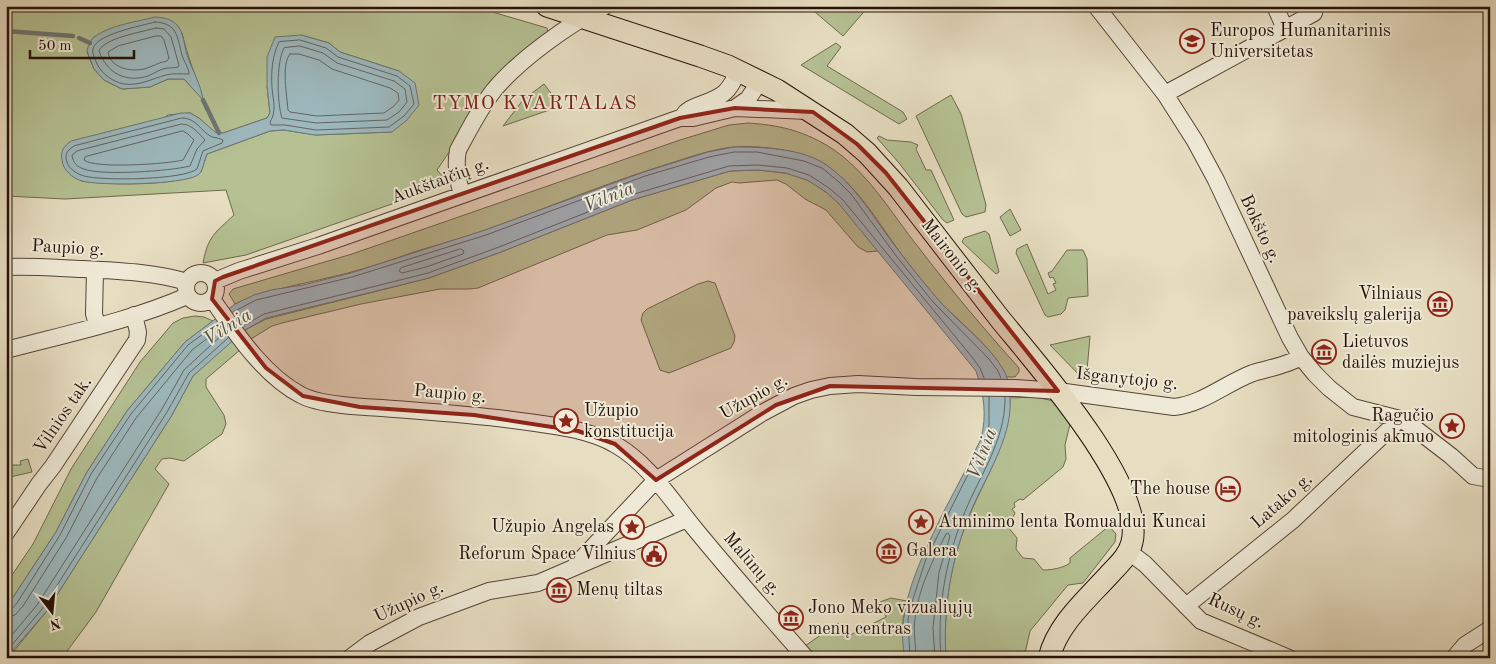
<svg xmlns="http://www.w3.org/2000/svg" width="1496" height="664" font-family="'Old Standard TT',serif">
<rect width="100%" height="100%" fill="#e7dec2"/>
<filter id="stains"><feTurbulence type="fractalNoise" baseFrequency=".004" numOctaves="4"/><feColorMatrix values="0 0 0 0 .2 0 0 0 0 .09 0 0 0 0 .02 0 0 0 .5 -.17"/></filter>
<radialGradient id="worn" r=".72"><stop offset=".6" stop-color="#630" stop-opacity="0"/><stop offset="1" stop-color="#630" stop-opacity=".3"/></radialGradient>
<!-- green -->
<path fill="#b5c193" stroke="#6e694e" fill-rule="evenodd" d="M6 6H472L547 28 548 33 456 142 437 170 449 184 246 255 203 263C208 236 215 233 234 215L226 190 65 199 6 196ZM182 33C187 55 196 77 203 99L184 79H168L150 87 122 89 104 80 94 69 87 52 90 43ZM301 35 329 43 340 52 399 71 392 132 316 135 284 130 270 131 207 154 201 172C194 175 186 179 179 180 150 185 111 185 81 181L168 115 190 113 199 118 215 133H223L267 118 270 113 267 86Z
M808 6H869L843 36Z
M836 43 841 47 827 66 903 112 907 119 899 124 801 65Z
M544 84 561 106 503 126 523 100Z
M951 95 961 114 986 205 985 212 966 217 962 214 916 116Z
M748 123C778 125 801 130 828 146 867 170 891 213 919 248 951 290 984 329 1019 368V372L1015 377H1006C994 348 960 323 938 300 929 290 921 279 912 268 884 234 863 190 826 165 804 150 759 145 734 147 712 149 690 157 668 164 606 183 547 208 486 230 463 238 440 244 417 251 394 259 371 267 348 273 310 283 271 288 235 304L229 294 233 289 352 254 680 140 729 125Z
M879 136 887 140 911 142 918 145 916 149 926 170H931L954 220 947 223 943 220 899 163 877 138Z
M758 170C774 172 792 172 807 180 838 195 857 226 878 251L867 252 858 247 826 210 805 199 786 184 777 180 739 183 732 182 716 188 686 210 637 230 607 235 478 288 469 289H440L361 304 282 323 272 326 251 339 245 330 266 319 429 278 501 252 632 200 730 171Z
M1010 209 1021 230 1010 236 1000 217Z
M985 231 989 234 999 272 996 274 962 242 964 238Z
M1027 244 1048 294 1056 290 1053 284 1056 283 1053 277 1050 278 1048 273 1052 271 1067 250H1083L1087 259 1088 296 1068 298 1065 310 1061 314 1048 317 1045 315 1016 253 1017 249Z
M708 281 715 283 735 336 734 342 731 348 669 373 660 370 641 320 643 313 647 309 698 284Z
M195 316 204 317 213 321 185 342 127 411 87 472 56 532 6 608V584L33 544 71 469 140 362 173 323 183 318Z
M1090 336 1086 382 1050 345Z
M232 340 240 350 206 379V387L224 415 226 424 222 434 184 461 170 458 162 459 155 469 169 484 96 612 62 658H8L46 612 172 415 193 376Z
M1035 397 1059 402 1071 420 1065 445 1066 459 1063 467 1023 500 1020 499 1014 503 1015 507 1012 509 1015 513 1008 527 1017 538 1016 549 1023 558 1034 559 1043 570C1052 570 1063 568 1070 563V558L1109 526 1116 534 1115 542 1083 583 1068 585 1030 631 1024 658H946C943 611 950 563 968 519 984 479 1010 442 1010 398Z
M28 459 32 472 6 478V465H21L20 461Z
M891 598 907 601 903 619 905 658H815L805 646 838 623 848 636 886 617 880 602Z"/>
<!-- water -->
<path fill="#9db9be" stroke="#6d7675" d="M155 17C164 18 170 18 177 25 184 33 184 45 187 55 192 70 201 84 203 100L184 79H168L150 87 122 89 104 80 94 69 87 51C88 46 90 41 94 37 110 25 136 22 155 17Z
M301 35 329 43 340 52 399 71 415 83 419 105 407 120 392 132 315 135 284 130 270 131 207 154C204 160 203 172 198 175 182 185 100 186 82 181 72 178 63 170 62 160 60 151 64 146 71 141L181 113H190L199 118 215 132 223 133 267 118 270 113 267 86V57L275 37Z
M734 147C761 147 801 148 825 164 852 182 868 209 887 235 902 256 919 277 936 297 955 320 988 343 1003 369 1008 377 1010 388 1010 398 1013 441 981 482 967 521 950 565 943 611 946 658H905C894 608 923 555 944 511 957 487 969 463 981 439 987 415 984 394 976 371L839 204 826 192 807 180 785 173 758 170 730 171 632 200 501 252 429 278 266 318 245 330 193 376 172 415 46 612 6 658V608L56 532 87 472 127 411 185 342 235 304 254 295 271 290 303 285 351 273 485 230 644 172 708 152Z"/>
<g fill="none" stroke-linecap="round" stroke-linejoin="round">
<!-- shore -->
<path stroke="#626563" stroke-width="1" d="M155 22C178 23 177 37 182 55 184 62 189 68 189 74 182 74 173 73 166 75 151 79 140 86 124 84 113 82 102 74 97 64 95 59 92 54 93 49 96 34 141 26 155 22Z
M156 28 164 29 171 37 179 65 178 67C174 68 170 68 167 68 160 69 155 73 148 76 125 83 107 73 99 51 104 38 142 32 156 28Z
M156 36H161L164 40 169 58 167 61C159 62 152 67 144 69 129 72 111 68 108 52L118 46Z
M300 40 326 48 338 57 397 76 410 86 414 104 404 116 389 127 316 130 285 125H271L270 122C277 111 273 101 272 88 271 72 272 56 279 42Z
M300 46 323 53 337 63 394 81 405 89 407 102 399 112 387 120 316 123 282 118C277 103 276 62 284 48Z
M290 54H299L319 60 332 69 390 88 398 93 399 100 394 106 384 113 317 116 290 112 288 110C287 96 281 64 290 54Z
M182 118C197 118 200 131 212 137 216 138 220 138 223 140L222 143 203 151 197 169C183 180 102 181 84 176 77 174 69 169 67 162 64 154 68 150 74 146Z
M182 124C192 124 199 134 205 140L197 149 190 166C171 171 101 176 84 169 77 167 73 163 72 155L77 151Z
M183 131 188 134 194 140 183 160C168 164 94 169 84 160L85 157Z
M461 249 464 251 463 254 426 267 402 273 399 271 401 268Z
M233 312 256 300 352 277 486 235 645 176 709 157 734 152H757L804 161 822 168 839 182 851 194 897 257 933 302 989 359 998 371 1001 378
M243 326 264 314 428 273 499 247 631 195 729 166 758 165 787 168 809 175 829 188 843 200 972 357 980 368 984 378
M6 611 11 610 17 603 60 535 91 474 131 414 188 345 218 323
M6 617 15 615 23 606 66 538 97 478 136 418 192 350 221 328
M6 642 37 605 162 409 184 370 224 333
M6 652 42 609 167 412 189 373 228 338
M910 658 908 619 912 602 926 559 985 440 989 425V397
M916 658C916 645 913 631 915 619 918 589 933 560 946 534L948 533 950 536 939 572 933 628 935 658
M941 658C937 610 945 564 962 519 977 479 1006 442 1005 397"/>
<!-- stream -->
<path stroke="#6d7675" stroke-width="4.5" d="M6 31 73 36
M79 38 90 43
M203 100 219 133"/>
<defs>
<path id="minor" d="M1096 6 1165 94 1195 141 1216 180 1290 338 1301 357 1315 374 1329 388 1353 407 1400 419 1412 426 1451 456 1473 476 1490 479
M1275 6 1285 29
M1165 94 1314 13
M735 108 748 99 760 81
M685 113C690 108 696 106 702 104 724 96 729 92 738 71
M462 194C457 179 455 166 458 150 469 130 480 108 494 90 519 60 570 23 605 6
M6 267C32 266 58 268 83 269 118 271 153 272 187 282
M95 270 94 314 97 325
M186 288a15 15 0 1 1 30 0a15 15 0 1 1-30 0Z
M215 281 239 271 318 246 680 118H693L735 108 808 111
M212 299C236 333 263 375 301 395 319 405 361 407 382 408 431 412 480 415 528 422 557 426 590 430 616 445 649 464 671 500 695 529 731 573 769 616 806 658
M6 350C66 334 130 321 187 296
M6 533 39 484 53 466 137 340 138 332 134 315
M1129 552 1145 564 1201 621 1289 658
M574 567 656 480 762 413 794 396 811 390 830 386 858 384 916 387 1015 388 1058 391 1174 407C1203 404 1226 383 1253 373 1269 368 1286 366 1301 357
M1186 606 1293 520 1400 419
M350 658 370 643 419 617 489 591 538 583 687 519
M1454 658 1465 645 1490 629"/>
<path id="major" d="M547 6 700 56 728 66 777 90 845 134 867 153 898 187C932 231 966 275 1000 319 1035 362 1146 487 1132 542 1129 556 1117 566 1108 576 1086 600 1057 625 1049 658"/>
</defs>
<!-- minor casing -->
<use href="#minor" stroke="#564436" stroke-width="18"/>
<!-- major casing -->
<use href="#major" stroke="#261108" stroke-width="23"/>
<!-- minor -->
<use href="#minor" stroke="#efead7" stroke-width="16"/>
<!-- major -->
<use href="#major" stroke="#e7dec2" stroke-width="21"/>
</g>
<!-- marked area -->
<path fill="#8f2418" fill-opacity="0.2" stroke="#8f2418" stroke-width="4" stroke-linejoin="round" d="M735 108 813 112 857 144 886 173 1058 391 830 386 776 405 656 480 615 444 578 431 474 415 360 407 303 396 266 368 212 299 215 281 223 277 680 118Z"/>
<!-- icons -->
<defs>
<symbol id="university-ring" viewBox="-11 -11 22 22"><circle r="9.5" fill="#efead7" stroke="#8f2418" stroke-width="1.5"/><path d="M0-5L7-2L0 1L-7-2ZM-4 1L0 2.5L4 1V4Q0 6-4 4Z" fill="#8f2418"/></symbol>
<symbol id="museum-ring" viewBox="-11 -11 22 22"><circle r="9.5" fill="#efead7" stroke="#8f2418" stroke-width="1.5"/><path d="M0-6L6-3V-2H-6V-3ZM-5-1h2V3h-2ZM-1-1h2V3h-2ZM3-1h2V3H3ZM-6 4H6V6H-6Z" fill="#8f2418"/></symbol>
<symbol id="sight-ring" viewBox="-11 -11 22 22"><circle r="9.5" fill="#efead7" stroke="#8f2418" stroke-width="1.5"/><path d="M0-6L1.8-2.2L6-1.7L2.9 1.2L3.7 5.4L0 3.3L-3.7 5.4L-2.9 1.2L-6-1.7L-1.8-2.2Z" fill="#8f2418"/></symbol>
<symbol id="hotel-ring" viewBox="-11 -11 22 22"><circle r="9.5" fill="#efead7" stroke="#8f2418" stroke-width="1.5"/><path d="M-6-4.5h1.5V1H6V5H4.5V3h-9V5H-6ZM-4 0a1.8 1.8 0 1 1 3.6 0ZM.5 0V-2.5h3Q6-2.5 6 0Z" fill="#8f2418"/></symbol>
<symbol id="civic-ring" viewBox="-11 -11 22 22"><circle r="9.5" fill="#efead7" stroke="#8f2418" stroke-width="1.5"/><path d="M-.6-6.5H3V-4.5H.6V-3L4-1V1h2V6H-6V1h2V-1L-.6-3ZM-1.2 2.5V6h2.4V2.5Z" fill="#8f2418"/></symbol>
</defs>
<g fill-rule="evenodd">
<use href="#university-ring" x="1178" y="27" width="28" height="28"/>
<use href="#museum-ring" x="1426" y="290" width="28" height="28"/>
<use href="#museum-ring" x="1310" y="338" width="28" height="28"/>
<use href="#sight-ring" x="552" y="407" width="28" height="28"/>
<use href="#sight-ring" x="1438" y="412" width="28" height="28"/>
<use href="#hotel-ring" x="1214" y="475" width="28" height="28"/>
<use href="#sight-ring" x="907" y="508" width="28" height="28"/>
<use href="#sight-ring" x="618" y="513" width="28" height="28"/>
<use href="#museum-ring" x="875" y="537" width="28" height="28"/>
<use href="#civic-ring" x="640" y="540" width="28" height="28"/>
<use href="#museum-ring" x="545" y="576" width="28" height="28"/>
<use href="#museum-ring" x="777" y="604" width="28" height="28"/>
</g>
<g text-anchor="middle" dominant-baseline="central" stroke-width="4" stroke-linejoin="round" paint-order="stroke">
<!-- poi labels -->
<g font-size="18" fill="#261108" stroke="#efead7" text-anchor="start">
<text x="1210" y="31">Europos Humanitarinis<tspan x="1210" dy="21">Universitetas</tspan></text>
<text x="1422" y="294" text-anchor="end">Vilniaus<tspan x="1422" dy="21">paveikslų galerija</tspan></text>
<text x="1342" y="342">Lietuvos<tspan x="1342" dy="21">dailės muziejus</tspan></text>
<text x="584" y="411">Užupio<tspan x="584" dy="21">konstitucija</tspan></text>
<text x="1434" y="416" text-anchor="end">Ragučio<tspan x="1434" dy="21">mitologinis akmuo</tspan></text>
<text x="1210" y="489" text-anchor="end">The house</text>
<text x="938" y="522">Atminimo lenta Romualdui Kuncai</text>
<text x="614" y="527" text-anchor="end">Užupio Angelas</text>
<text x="906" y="551">Galera</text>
<text x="636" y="554" text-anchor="end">Reforum Space Vilnius</text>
<text x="576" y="590">Menų tiltas</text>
<text x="808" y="608">Jono Meko vizualiųjų<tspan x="808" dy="21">menų centras</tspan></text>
</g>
<!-- street labels -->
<g font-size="18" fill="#261108" stroke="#efead7">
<text transform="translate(440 181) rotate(-20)">Aukštaičių g.</text>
<text transform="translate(1260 229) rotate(65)">Bokšto g.</text>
<text transform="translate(68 248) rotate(3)">Paupio g.</text>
<text transform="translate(952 256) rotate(52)">Maironio g.</text>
<text transform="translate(1127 379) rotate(6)">Išganytojo g.</text>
<text transform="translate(450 394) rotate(5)">Paupio g.</text>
<text transform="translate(754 397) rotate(-29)">Užupio g.</text>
<text transform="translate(63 415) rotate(-56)">Vilnios tak.</text>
<text transform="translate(1282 501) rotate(-41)">Latako g.</text>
<text transform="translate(752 564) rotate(49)">Malūnų g.</text>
<text transform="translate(409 602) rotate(-25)">Užupio g.</text>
<text transform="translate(1236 611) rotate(25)">Rusų g.</text>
</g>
<!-- water labels -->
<g font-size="19" font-style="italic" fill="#504c48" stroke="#efead7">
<text transform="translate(609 198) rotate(-21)">Vilnia</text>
<text transform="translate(228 328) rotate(-32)">Vilnia</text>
<text transform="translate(983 454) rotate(-69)">Vilnia</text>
</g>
<!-- quarter labels -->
<g font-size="20" letter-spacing="1" fill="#7a1f14" stroke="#efead7">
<text x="535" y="104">TYMO KVARTALAS</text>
</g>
</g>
<!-- margin -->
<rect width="1496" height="664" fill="none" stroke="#e7dec2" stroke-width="25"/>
<rect x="8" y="8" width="1481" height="649" fill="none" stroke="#261108" stroke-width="2.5"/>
<rect x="12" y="12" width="1471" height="639" fill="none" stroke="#261108"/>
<!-- north arrow -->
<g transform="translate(52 612) rotate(164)" stroke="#efead7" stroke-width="4" paint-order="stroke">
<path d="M0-4L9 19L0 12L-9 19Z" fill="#261108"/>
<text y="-8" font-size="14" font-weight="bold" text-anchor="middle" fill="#261108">N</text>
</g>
<!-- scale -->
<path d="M30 50v8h104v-8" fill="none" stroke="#261108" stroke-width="2.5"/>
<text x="38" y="50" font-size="15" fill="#261108" stroke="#efead7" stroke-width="4" paint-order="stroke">50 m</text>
<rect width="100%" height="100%" filter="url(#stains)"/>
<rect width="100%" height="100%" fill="url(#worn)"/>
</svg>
